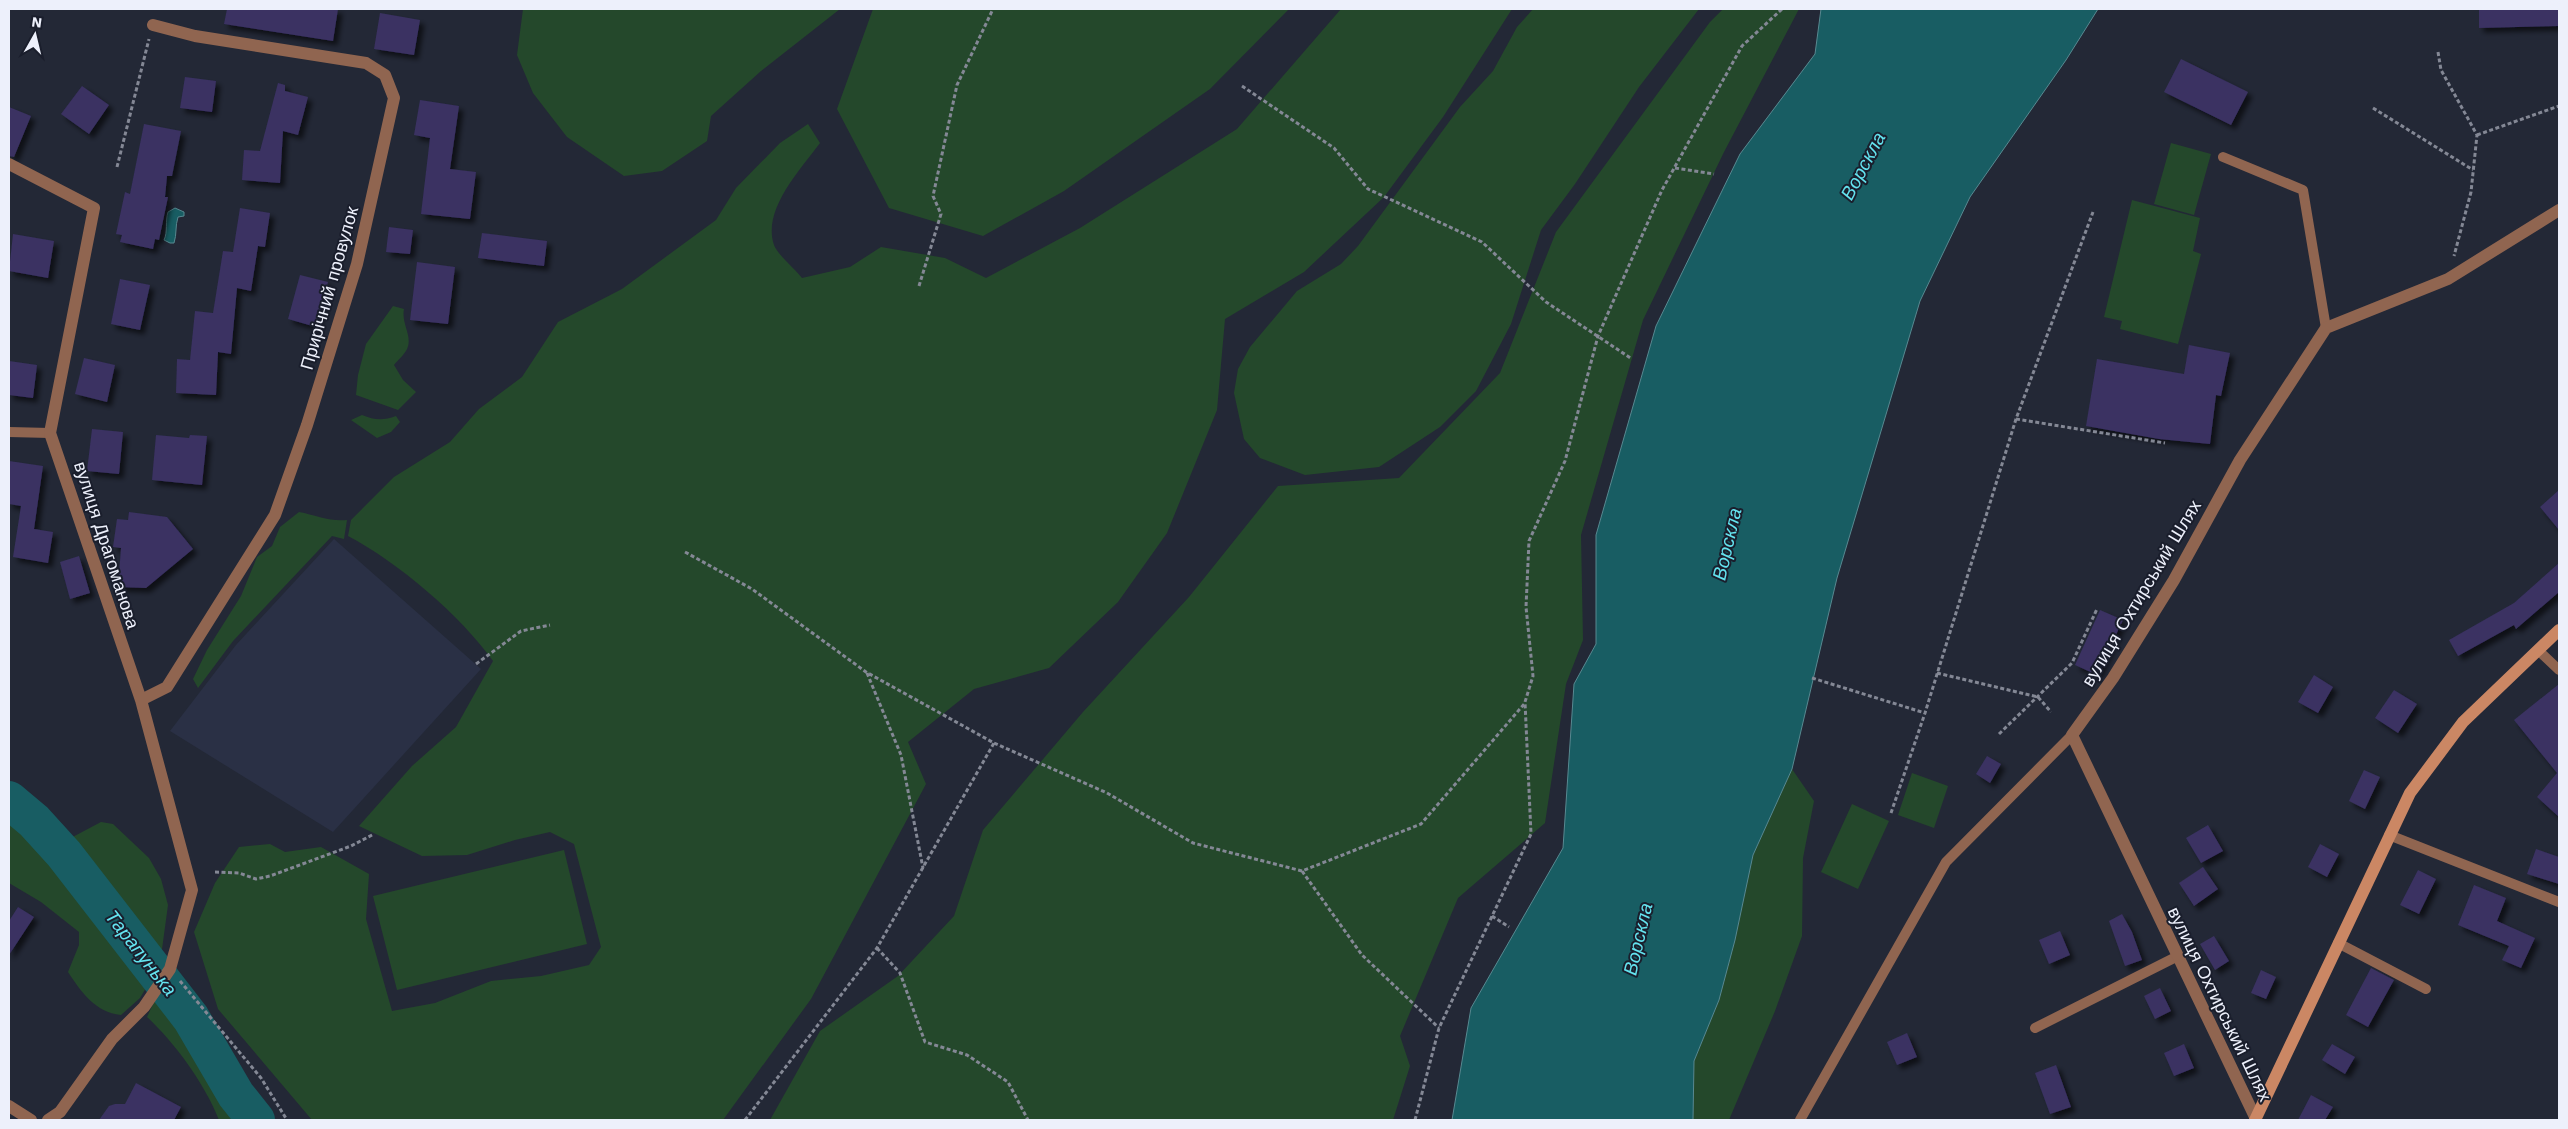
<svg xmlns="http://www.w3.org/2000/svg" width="2568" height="1129" font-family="'Work Sans',sans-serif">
<defs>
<filter id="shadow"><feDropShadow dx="4.5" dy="4.5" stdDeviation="2.5" flood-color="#0009"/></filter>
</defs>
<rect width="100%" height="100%" fill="#232836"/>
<!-- built -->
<path fill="#2a3045" d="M334 539 481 669 333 832 170 731 236 645Z"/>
<!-- green -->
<path fill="#24482b" d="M523 9H840L761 71 711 116 707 141 662 171 624 176 567 137 533 93 517 55Z
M873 9H1289L1210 89 1064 191 983 236 889 208 837 109Z
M1341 9H1512L1443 117 1384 197 1304 272 1225 319 1217 410 1167 533 1118 602 1049 668 974 689 908 742 926 784 811 999 723 1120H312L218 1009 194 932 215 883 239 847 270 844 285 852 321 847 369 874 366 919 392 1011 435 1003 491 981 541 976 589 965 601 947 574 844 550 832 515 840 467 855 422 856 359 826 412 766 456 727 493 661C460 615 399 563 348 536L351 520 394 477 450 442 479 409 522 377 558 322 622 289 716 220 736 188 780 143 808 124 820 143C800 170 762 210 774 245 777 254 796 270 802 278L850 267 881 247 945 258 986 278 1080 228 1237 129Z
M1533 9H1699L1639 87 1575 184 1541 230 1511 324 1476 391 1440 427 1379 467 1305 475 1260 458 1244 439 1234 393 1238 369 1250 347 1297 291 1341 264 1358 246 1460 107 1493 71 1517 27Z
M1723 9H1799L1724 152 1643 320 1581 535 1583 640 1566 684 1545 823 1458 898 1400 1036 1410 1066 1393 1120H770L820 1031 898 976 954 916 983 830 1083 712 1189 597 1278 486 1399 478 1500 373 1556 232 1710 22Z
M2171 143 2211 154 2194 215 2154 204Z
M2132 200 2200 218 2193 251 2201 254 2178 344 2120 329 2122 321 2104 317Z
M393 306 404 309C401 324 413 336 407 349 404 355 398 360 394 365L403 380 416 392 398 410 356 395 358 375 366 344Z
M362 415C374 420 383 421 396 416L400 422 391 432 377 438 351 420Z
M299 512C315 515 331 522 347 520L344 539 332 536 233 641 198 688 193 679 207 650 241 596 257 557 272 546 280 527Z
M1792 769 1814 801 1803 858 1802 936 1775 1011 1729 1120H1693L1694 1061 1719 1000 1735 940 1753 855Z
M1912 773 1948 786 1934 828 1898 815Z
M1852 804 1889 821 1858 889 1821 872Z
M9 808 16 811 34 828 56 840H67L101 822 113 824 149 858 161 879 168 905 160 964 140 998 121 1015C95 1012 82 993 68 972L79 945V932L41 902 9 883Z
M564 850 587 944 397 990 373 896Z
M165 990 177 991 232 1059 268 1120H219C205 1084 175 1043 147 1017L153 1004Z"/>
<!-- water -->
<path fill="#185d63" stroke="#588991" d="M1821 9H2098L2066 60 1970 197 1920 301 1837 578 1792 769 1753 855 1735 940 1719 1000 1694 1061 1693 1120H1452L1471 1008 1563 848 1574 684 1596 644V535L1656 326 1740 154 1815 54Z
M175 208 184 212V216L178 217C175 226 177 234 174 243H170L164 240C168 232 165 221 168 212Z"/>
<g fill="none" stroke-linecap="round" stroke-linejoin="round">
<!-- river -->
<path stroke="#185d63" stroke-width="38" d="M9 800 34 821 64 854 191 1018 236 1095 256 1120"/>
</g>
<!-- building -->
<path fill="#3a3162" filter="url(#shadow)" d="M227 9H338L333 41 224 24Z
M2479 9H2559V26L2479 28Z
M380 13 420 20 414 55 374 49Z
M2181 59 2248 92 2231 125 2164 92Z
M185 77 216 81 212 112 180 108Z
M278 83 285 85V91L308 97 298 135 283 131 280 183 242 180 244 150 260 151Z
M82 86 109 105 89 134 61 114Z
M420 100 459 106 450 169 476 172 470 219 421 214 430 138 414 135Z
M9 107 31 116 14 157 9 156Z
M144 124 181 131 172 176H167L165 197H168L159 240 155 239 153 249 120 242 122 235 116 234 125 192 130 194Z
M240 208 270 213 265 247 258 246 251 291 237 288 231 354 218 352 216 395 176 393 177 359 190 360 195 311 213 313 223 251 233 252Z
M389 227 413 230 410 254 386 252Z
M482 233 547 241 544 266 478 258Z
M13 234 54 241 48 278 9 271Z
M417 262 455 267 448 324 410 320Z
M300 275 328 282 316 327 288 319Z
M120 279 150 285 140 330 111 324Z
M2189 345 2230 353 2221 396 2216 395 2210 444 2159 439 2086 426 2097 359 2184 374Z
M84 358 115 365 107 402 75 394Z
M9 361 37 365 33 398 9 395Z
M92 429 123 432 119 474 87 471Z
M156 435 189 438 190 435 207 436 202 485 152 480Z
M9 461 43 466 34 529 53 532 48 563 13 557 21 506 9 504Z
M2559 490V530L2540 507Z
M129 512 167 517 193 549 146 588 118 587 121 548 113 547 117 519 128 520Z
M79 556 90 593 70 599 60 562Z
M2559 563V592L2516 629 2514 625 2458 656 2449 640 2514 603Z
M2100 610 2123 620 2097 675 2075 665Z
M2314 675 2333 687 2318 713 2298 702Z
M2559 684V817L2537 797 2557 773 2514 720Z
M2394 690 2417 704 2398 733 2375 718Z
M1987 756 2001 764 1990 783 1976 774Z
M2364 770 2380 777 2365 809 2349 801Z
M2208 825 2223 851 2201 863 2186 838Z
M2320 844 2339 854 2327 877 2308 867Z
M2536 849 2559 857V884L2527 874Z
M2203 867 2218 889 2194 906 2179 883Z
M2418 870 2436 879 2419 914 2400 905Z
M2474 885 2506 898 2497 921 2535 938 2521 968 2502 960 2509 946 2458 925Z
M18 907 34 917 9 955V921Z
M2122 914 2132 932 2142 960 2125 966 2109 921Z
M2060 931 2070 955 2049 964 2039 940Z
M2214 936 2229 961 2215 970 2200 944Z
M2371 968 2394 980 2368 1027 2346 1015Z
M2261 970 2276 977 2266 999 2251 993Z
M2160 988 2171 1011 2155 1019 2144 996Z
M1907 1033 1917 1057 1897 1065 1887 1042Z
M2184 1044 2194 1068 2174 1076 2164 1053Z
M2332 1044 2355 1057 2345 1074 2322 1060Z
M2056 1065 2071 1107 2050 1114 2035 1073Z
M136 1083 181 1107 174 1120H99L109 1106 115 1104H125Z
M2311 1095 2333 1107 2325 1120H2298Z"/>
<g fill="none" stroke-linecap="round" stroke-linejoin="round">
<!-- path -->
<path stroke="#848895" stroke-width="3" stroke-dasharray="4 2.5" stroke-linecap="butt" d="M2438 52 2441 70 2477 135 2471 192 2454 256
M1242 86 1334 148 1368 189 1482 242 1546 302 1632 359
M2373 108 2473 170
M2477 135 2559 106
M117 167 149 39
M1675 168 1714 174
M919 286 941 214 933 196 957 85 993 9
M2016 419 2165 443
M685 552 752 589 866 672 994 743 1107 793 1193 843 1302 871 1421 824 1525 703
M476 664 521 631 550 625
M867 673 901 755 923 868
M1937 673 2038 697 2051 712
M1812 678 1925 713
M1999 734 2072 663 2097 609
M1891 813 1925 713 2016 419 2093 212
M1302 871 1362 955 1439 1028
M215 872 239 873 256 879 270 876 351 846 374 834
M1492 916 1509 927
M877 948 900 973 925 1042 967 1055 1008 1082 1028 1120
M180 981 261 1078 287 1120
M745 1120 877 948 994 743
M1415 1120 1439 1028 1531 834 1525 702 1533 676 1526 607 1529 541 1565 461 1598 336 1662 190 1742 46 1782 9"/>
<!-- lane -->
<path stroke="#906550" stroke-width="10" d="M2223 157 2303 190 2326 328
M9 432 50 433
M2538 650 2559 670
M2389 835 2559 902
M2338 943 2426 989
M2035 1028 2178 956
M1800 1120 1946 862 2072 735"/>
<!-- street -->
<path stroke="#906550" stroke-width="12" d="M9 164 94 208 50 433 141 700 192 890 170 969 144 1007 112 1039 60 1112 48 1120
M141 700 167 687 275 515 307 425 357 264 394 98 385 75 366 63 195 36 153 25
M9 1106 31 1120
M2256 1119 2072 735 2113 678 2174 580 2240 460 2326 328 2448 279 2559 210"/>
<!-- secondary -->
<path stroke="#cb8764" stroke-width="12" d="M2255 1120 2410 793 2463 722 2559 630"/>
</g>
<g text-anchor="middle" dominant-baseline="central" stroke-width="4" stroke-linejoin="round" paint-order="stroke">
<!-- street labels -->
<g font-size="18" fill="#edf0fb" stroke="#1a1e2c">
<text transform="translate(329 288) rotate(-74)">Прирічний провулок</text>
<text transform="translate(107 545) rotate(72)">вулиця Драгоманова</text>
<text transform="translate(2141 593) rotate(-59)">вулиця Охтирський Шлях</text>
<text transform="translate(2220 1004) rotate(64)">вулиця Охтирський Шлях</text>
</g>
<!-- water labels -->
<g font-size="19" font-style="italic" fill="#64e3ef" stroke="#1a1e2c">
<text transform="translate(1863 166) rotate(-62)">Ворскла</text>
<text transform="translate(1727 544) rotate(-77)">Ворскла</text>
<text transform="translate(1638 939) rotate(-77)">Ворскла</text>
<text transform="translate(141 953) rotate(52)">Тарапунька</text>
</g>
</g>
<!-- border -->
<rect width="2568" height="1129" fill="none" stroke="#edf0fb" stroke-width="20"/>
<!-- north arrow -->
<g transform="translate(35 35) rotate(8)" stroke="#1a1e2c" stroke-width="4" paint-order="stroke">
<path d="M0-4L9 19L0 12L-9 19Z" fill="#edf0fb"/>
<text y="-8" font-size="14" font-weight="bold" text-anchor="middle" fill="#edf0fb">N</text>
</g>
</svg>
